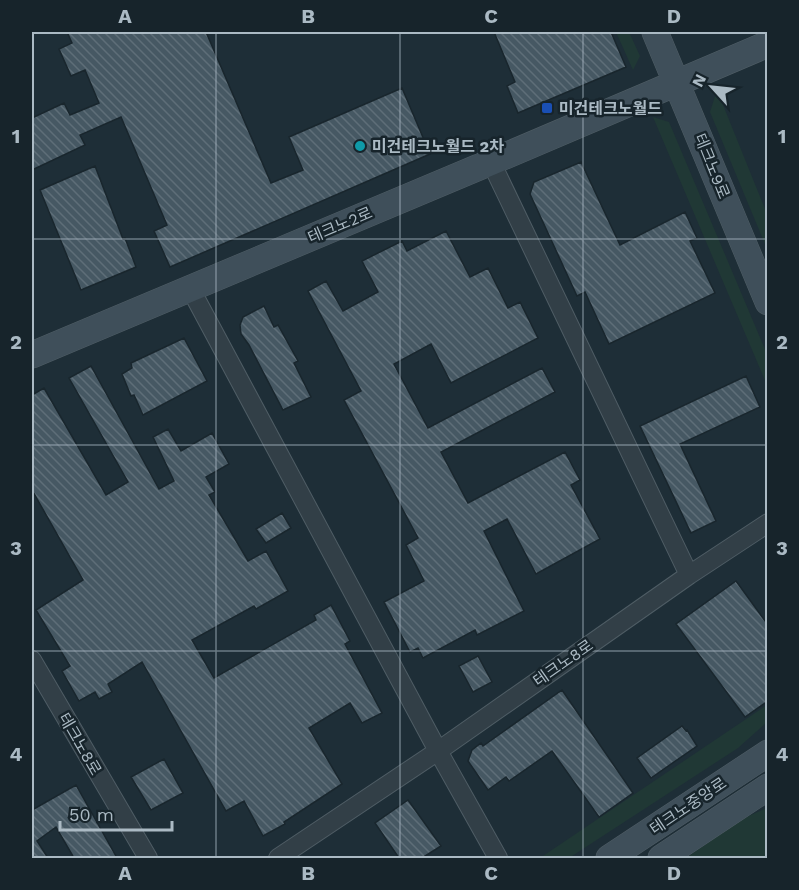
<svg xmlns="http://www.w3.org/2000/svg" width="799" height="890" font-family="'Work Sans','Noto Sans KR',sans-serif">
<defs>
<pattern id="building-back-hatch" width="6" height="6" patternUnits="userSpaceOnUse" patternTransform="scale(1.5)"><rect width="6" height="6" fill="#465863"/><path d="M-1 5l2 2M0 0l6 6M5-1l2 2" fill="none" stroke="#5e6e78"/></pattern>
</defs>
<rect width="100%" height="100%" fill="#1e2e37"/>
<!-- green -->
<path fill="#203835" d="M616 32H629L640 56 633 70Z
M717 90 767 214V249L710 112Z
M653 117 669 122 767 354V385Z
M767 705V722L738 748 569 858H540Z
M767 808V858H686L742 819Z"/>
<!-- building -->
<path fill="url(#building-back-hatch)" stroke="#19262d" stroke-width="1.5" d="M67 32H206L271 183 303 170 289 137 402 88 430 154 170 267 154 231 167 225 121 117 80 135 85 145 32 170V118L64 103 70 115 99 103 85 70 71 76 59 49 72 43Z
M494 32H611L626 67 518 113 507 86 515 82Z
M581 162 620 245 685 212 697 238 690 241 715 293 609 344 585 292 577 296 530 194 534 182Z
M95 166 123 239 125 238 136 267 81 290 40 190Z
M446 231 470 277 488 268 508 308 520 302 538 338 451 383 431 344 394 364 428 428 542 368 555 392 441 452 468 503 565 452 580 480 571 485 600 539 536 574 507 519 484 531 524 611 477 635 475 630 423 658 418 648 410 652 384 602 424 581 406 545 418 538 344 400 361 391 308 291 326 281 343 311 378 292 362 261 402 241 407 251Z
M264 306 274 327 278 325 298 361 294 363 311 397 283 410 249 345 241 334 240 325 243 317Z
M184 338 207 381 143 415 134 395 131 396 122 374 132 368 131 363Z
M91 366 159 489 174 481 153 437 168 429 181 451 212 433 229 464 206 477 215 492 209 495 248 561 266 551 288 591 256 609 254 606 192 640 214 678 316 620 314 615 331 605 350 641 345 644 382 713 362 723 350 703 309 728 342 784 284 822 285 824 263 836 244 801 226 811 142 662 108 684 112 692 99 699 95 692 79 701 62 671 70 666 36 610 83 580 32 490V395L44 388 106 495 128 482 69 378Z
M746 376 760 407 680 444 716 521 691 533 640 426Z
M282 513 291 528 266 543 256 529Z
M736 581 768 625V701L745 717 676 624Z
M478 656 492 682 473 692 459 666Z
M562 690 633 793 599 817 552 751 509 781 506 777 488 790 468 761 472 750 481 743 483 746Z
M682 726 686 731 687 730 697 746 651 778 637 758Z
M164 759 183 793 151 810 131 777Z
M76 785 117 858H74L56 827 37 841 48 858H32V810Z
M408 800 441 846 422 858H399L375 823Z"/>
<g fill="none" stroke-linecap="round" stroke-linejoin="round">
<defs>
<path id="street" d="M491 162 689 575
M190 288 438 751 498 858
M32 660 148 858
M278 858 438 751 689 575 768 523"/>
<path id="secondary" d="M655 32 768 302
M32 355 491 162 768 44
M609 858 768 753
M661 858 768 787"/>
</defs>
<!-- street casing -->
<use href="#street" stroke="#4f5d65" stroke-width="20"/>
<!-- secondary casing -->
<use href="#secondary" stroke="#4f5d65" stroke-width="27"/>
<!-- street -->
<use href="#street" stroke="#323f47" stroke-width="18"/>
<!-- secondary -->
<use href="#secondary" stroke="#3f4f5a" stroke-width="26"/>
</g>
<!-- grid -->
<path fill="none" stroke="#abbac4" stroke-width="1.5" stroke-opacity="0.55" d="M216 32V858M400 32V858M583 32V858M32 239H768M32 445H768M32 651H768"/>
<!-- markers -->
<rect fill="#1a4fb4" stroke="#17242b" stroke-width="2" x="541" y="102" width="12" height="12" rx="3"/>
<circle fill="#0f9aa8" stroke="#17242b" stroke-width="2" cx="360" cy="146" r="6"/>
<g text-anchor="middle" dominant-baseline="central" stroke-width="5" stroke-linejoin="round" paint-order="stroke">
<!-- poi labels -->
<g font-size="16" font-weight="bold" fill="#abbac4" stroke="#17242b" text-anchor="start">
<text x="559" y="108">미건테크노월드</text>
<text x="372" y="146">미건테크노월드 2차</text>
</g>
<!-- street labels -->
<g font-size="16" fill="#abbac4" stroke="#17242b">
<text transform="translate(712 166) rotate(68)">테크노9로</text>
<text transform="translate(340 225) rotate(-23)">테크노2로</text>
<text transform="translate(563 663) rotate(-35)">테크노8로</text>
<text transform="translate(80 744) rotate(60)">테크노8로</text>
<text transform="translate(688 806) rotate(-34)">테크노중앙로</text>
</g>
</g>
<!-- border -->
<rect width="799" height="890" fill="none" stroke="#17242b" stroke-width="66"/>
<!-- north arrow -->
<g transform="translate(712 87) rotate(297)" stroke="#17242b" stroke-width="4.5" paint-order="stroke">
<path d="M0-4.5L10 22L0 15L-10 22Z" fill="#abbac4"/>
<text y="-9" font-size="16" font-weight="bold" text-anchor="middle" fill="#abbac4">N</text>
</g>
<!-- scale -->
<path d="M60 821v9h112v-9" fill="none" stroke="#abbac4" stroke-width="3"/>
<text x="69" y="821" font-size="18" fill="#abbac4" stroke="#17242b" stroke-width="4.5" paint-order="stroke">50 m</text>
<rect x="33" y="33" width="733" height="824" fill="none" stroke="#abbac4" stroke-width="2"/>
<g font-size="20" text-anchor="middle" font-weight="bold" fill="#abbac4">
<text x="125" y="23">A</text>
<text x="308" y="23">B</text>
<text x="491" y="23">C</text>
<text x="674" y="23">D</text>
<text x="16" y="143">1</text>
<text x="782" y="143">1</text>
<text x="16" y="349">2</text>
<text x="782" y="349">2</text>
<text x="16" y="555">3</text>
<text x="782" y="555">3</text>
<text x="16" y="761">4</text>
<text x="782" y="761">4</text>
<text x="125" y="880">A</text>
<text x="308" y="880">B</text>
<text x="491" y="880">C</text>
<text x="674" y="880">D</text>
</g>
</svg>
